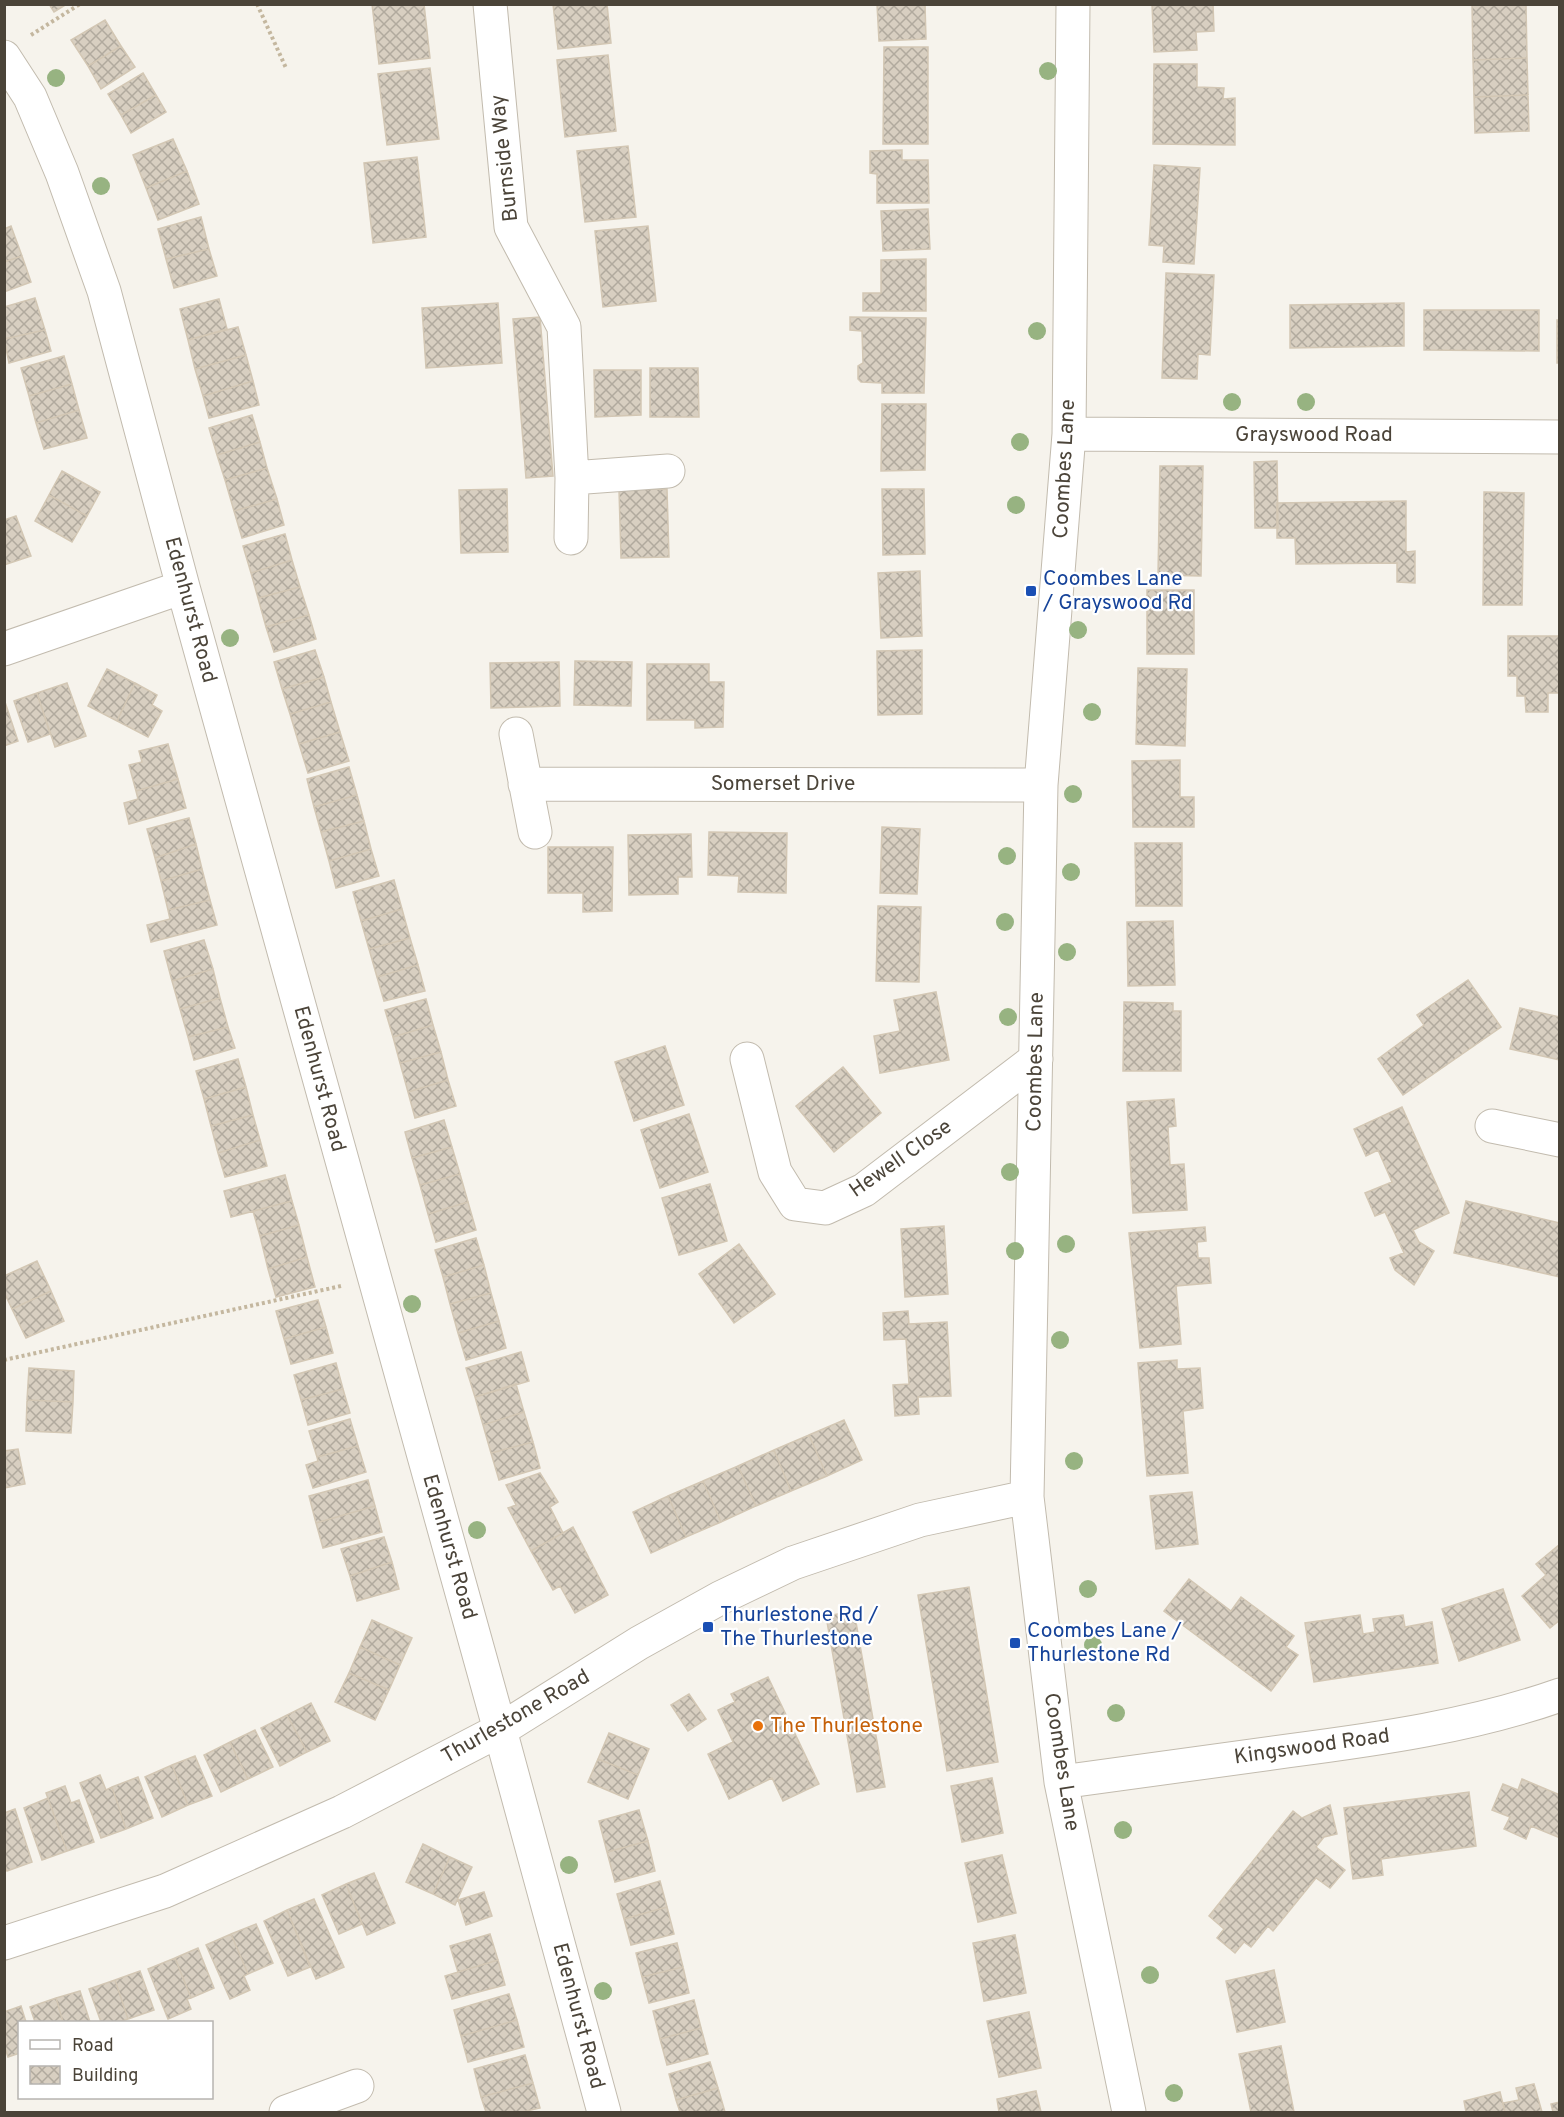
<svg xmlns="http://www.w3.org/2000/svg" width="1564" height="2117" font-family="Overpass,sans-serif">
<defs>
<pattern id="building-cross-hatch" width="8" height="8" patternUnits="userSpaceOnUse" patternTransform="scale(1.5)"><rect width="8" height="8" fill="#d8cfc1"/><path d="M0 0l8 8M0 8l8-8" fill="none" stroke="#b1aa9e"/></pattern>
</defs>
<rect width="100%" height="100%" fill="#f6f3ec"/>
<!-- building -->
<path fill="url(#building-cross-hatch)" stroke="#d3c7b4" stroke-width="1.5" d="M49 4H67L54 12Z
M372 4H424L430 58 379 64Z
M553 4H607L611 43 558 49Z
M877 4H925L926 39 879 41Z
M1152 4H1213L1214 31 1196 32 1197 50 1154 52Z
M1472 4H1526L1527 58 1473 60Z
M105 20 121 46 88 66 71 40Z
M121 46 135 67 101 89 88 66Z
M884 47H928V144H883Z
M608 55 616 131 565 137 557 60Z
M1527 58 1528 95 1474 97 1473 60Z
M1154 64H1197V87L1224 88 1223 99 1235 98V145L1153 144Z
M430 68 439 139 387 145 378 74Z
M143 73 156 95 121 115 108 94Z
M156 95 166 112 131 133 121 115Z
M1528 95 1529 131 1475 133 1474 97Z
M173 139 187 171 146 188 133 155Z
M628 146 636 217 585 222 577 151Z
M902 150V160H928L929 203H877V174L870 173V151Z
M417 157 426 237 373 243 364 163Z
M1154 165 1200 168 1194 264 1163 262 1164 246 1149 245Z
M187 171 199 204 158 220 146 188Z
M928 209 930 249 883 251 881 211Z
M201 217 209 249 166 259 158 229Z
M11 226 22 256 4 262V229Z
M648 226 656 301 603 307 595 231Z
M209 249 217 276 174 288 166 259Z
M22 256 31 282 4 292V262Z
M926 259V311H863V293H881V260Z
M1166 273 1214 275 1210 355 1198 354 1197 379 1162 378Z
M35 298 45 330 4 339V307Z
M219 299 227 329 188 340 180 309Z
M498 303 502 363 426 368 422 308Z
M1404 303V346L1290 348V305Z
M1424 310H1539V351L1424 350Z
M540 317 553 476 526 478 513 319Z
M850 317 926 318 924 393H882V383L861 382 858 379V366L863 363 862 331 850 330Z
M1557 320H1560V363H1557Z
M238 327 246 355 195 369 188 340Z
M45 330 51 351 9 363 4 339Z
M246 355 253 381 203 396 195 369Z
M64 356 72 384 29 396 21 368Z
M650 368H698L699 417H650Z
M594 370H641V415L595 417Z
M253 381 259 405 209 418 203 396Z
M72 384 79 410 36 423 29 396Z
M882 404H926L925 470 881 471Z
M79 410 87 438 44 449 36 423Z
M252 415 260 442 217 455 209 428Z
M260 442 267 468 225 480 217 455Z
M1277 461 1278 528H1255L1254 462Z
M1160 466H1203L1201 576 1158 575Z
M267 468 277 499 234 511 225 480Z
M62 471 100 492 87 516 49 495Z
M507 489 508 552 461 553 459 490Z
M667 489 669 557 621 558 619 490Z
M882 489H924L925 554 883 555Z
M1484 492 1524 493 1522 605H1483Z
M49 495 87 516 72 542 35 521Z
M277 499 284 525 242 538 234 511Z
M1406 501V552L1415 551V583L1397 582V563L1296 564 1295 538H1277V503Z
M16 516 31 556 4 565V520Z
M285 534 292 560 251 573 243 546Z
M292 560 300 587 258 598 251 573Z
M920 571 922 636 881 638 878 573Z
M300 587 309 615 266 627 258 598Z
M1147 590H1194V654H1147Z
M309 615 316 639 274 652 266 627Z
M1508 636H1560V693H1548V712H1526L1525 696H1517V676H1508Z
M315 650 324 677 282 689 274 662Z
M922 650V714L878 715 877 651Z
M575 661 632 662 631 706 574 705Z
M559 662 560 706 491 708 490 663Z
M647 664H709V682H724L723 727 695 728V720H647Z
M1138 668 1187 669 1185 746 1136 744Z
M107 669 135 683 117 721 88 706Z
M324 677 331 702 290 714 282 689Z
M67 683 86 736 55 747 37 693Z
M135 683 157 695 152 705 162 711 148 737 117 721Z
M37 693 50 734 28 742 14 701Z
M5 702 18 741 4 746V702Z
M331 702 340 732 299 744 290 714Z
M340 732 349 761 308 773 299 744Z
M168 744 178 779 136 791 129 765 142 762 139 751Z
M1180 760V797H1194V827H1133L1132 761Z
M349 767 357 795 314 807 307 779Z
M178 779 186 808 129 824 124 803 138 799 136 791Z
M357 795 364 821 321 832 314 807Z
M189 818 196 844 155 858 147 829Z
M364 821 371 849 329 861 321 832Z
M882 827 920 829 917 894 880 893Z
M709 832 787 833 786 893 738 892 739 876 708 875Z
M691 834 692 877H678V894L629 895 628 835Z
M1135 843H1182V906H1136Z
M196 844 202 869 161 881 155 858Z
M548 847H613L612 911 583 912V893H548Z
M371 849 379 876 336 888 329 861Z
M202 869 210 900 168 910 161 881Z
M394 880 402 909 361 921 353 892Z
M210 900 217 925 151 942 147 925 170 919 168 910Z
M878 906 921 907 919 982 876 981Z
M402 909 410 938 369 949 361 921Z
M1173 921 1175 985 1128 986 1127 922Z
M410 938 418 965 377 977 369 949Z
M204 940 213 969 172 981 164 951Z
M418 965 425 991 384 1001 377 977Z
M213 969 220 998 180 1009 172 981Z
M1468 980 1501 1027 1403 1095 1378 1059 1424 1025 1417 1015Z
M936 992 949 1060 880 1073 874 1036 900 1031 894 1000Z
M220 998 228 1027 188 1037 180 1009Z
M426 999 433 1025 393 1037 385 1010Z
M1124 1002 1173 1003V1011H1181V1071H1123Z
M1520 1008 1560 1017V1060L1510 1049Z
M433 1025 441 1052 400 1063 393 1037Z
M228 1027 235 1048 194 1060 188 1037Z
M665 1046 684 1105 634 1121 615 1062Z
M441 1052 448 1080 408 1092 400 1063Z
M238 1059 246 1087 204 1099 196 1071Z
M843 1067 881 1113 834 1152 796 1106Z
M448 1080 456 1106 415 1118 408 1092Z
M246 1087 253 1115 211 1126 204 1099Z
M1174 1099 1176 1126 1168 1127 1170 1165 1184 1164 1187 1210 1133 1213 1127 1102Z
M1402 1107 1449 1213 1413 1230 1419 1242 1434 1251 1414 1285 1395 1270 1390 1258 1404 1253 1385 1212 1375 1216 1365 1193 1392 1182 1378 1150 1366 1156 1354 1129Z
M689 1114 708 1172 660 1188 641 1130Z
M253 1115 260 1140 218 1153 211 1126Z
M444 1120 452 1147 412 1158 405 1132Z
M260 1140 267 1166 225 1177 218 1153Z
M452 1147 460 1174 420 1185 412 1158Z
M460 1174 468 1202 428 1214 420 1185Z
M285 1175 292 1201 231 1217 224 1191Z
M710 1184 727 1241 679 1255 662 1198Z
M292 1201 299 1225 260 1236 253 1211Z
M1466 1201 1560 1223V1277L1454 1253Z
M468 1202 476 1230 436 1242 428 1214Z
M299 1225 307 1257 268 1269 260 1236Z
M944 1226 948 1294 905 1297 901 1229Z
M1205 1227 1206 1241 1197 1242 1198 1258H1209L1211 1283 1176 1286 1181 1344 1140 1348 1129 1233Z
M476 1238 484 1265 443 1277 435 1250Z
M739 1244 775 1294 734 1323 699 1274Z
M307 1257 315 1287 276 1297 268 1269Z
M37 1261 51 1291 12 1309 4 1292V1276Z
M484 1265 491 1293 450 1304 443 1277Z
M51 1291 64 1321 26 1338 12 1309Z
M491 1293 499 1321 458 1333 450 1304Z
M318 1300 326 1327 284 1339 276 1311Z
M908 1311 909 1324 947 1322 951 1396 918 1397 919 1414 895 1416 893 1385 909 1384 906 1339 884 1340 883 1313Z
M499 1321 506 1348 466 1360 458 1333Z
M326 1327 333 1353 291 1364 284 1339Z
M521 1352 529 1381 475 1397 466 1368Z
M1177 1360V1369L1200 1368 1203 1408 1183 1411 1188 1473 1147 1476 1138 1363Z
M336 1363 343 1389 301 1400 294 1375Z
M29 1368 74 1371 73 1402 27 1400Z
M516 1384 524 1412 483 1425 475 1397Z
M343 1389 350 1413 308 1425 301 1400Z
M27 1400 73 1402 71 1433 26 1431Z
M524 1412 533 1442 491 1453 483 1425Z
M350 1419 358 1446 317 1457 309 1431Z
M844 1420 862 1460 827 1476 809 1435Z
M809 1435 827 1476 791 1491 774 1450Z
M533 1442 540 1468 499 1480 491 1453Z
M358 1446 366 1472 313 1488 306 1465 318 1461 317 1457Z
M18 1449 25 1484 4 1488V1451Z
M774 1450 791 1491 756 1506 738 1466Z
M738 1466 756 1506 721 1522 703 1481Z
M540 1473 558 1502 550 1507 563 1533 531 1551 508 1508 516 1505 506 1485Z
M368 1480 375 1506 316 1523 309 1496Z
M703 1481 721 1522 686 1537 668 1496Z
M1192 1492 1198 1544 1156 1549 1150 1496Z
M668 1496 686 1537 651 1553 633 1512Z
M375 1506 382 1532 323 1548 316 1523Z
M573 1527 608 1595 575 1613 560 1586 553 1590 531 1551Z
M384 1537 392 1562 350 1576 341 1549Z
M1560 1544V1620L1550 1628 1522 1596 1546 1575 1536 1564Z
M392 1562 399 1589 357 1601 350 1576Z
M1189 1579 1231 1611 1241 1597 1294 1636 1286 1647 1298 1655 1271 1691 1164 1611Z
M969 1587 998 1762 947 1771 918 1595Z
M1503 1589 1520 1640 1459 1661 1442 1609Z
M854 1611 885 1787 857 1792 826 1616Z
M1360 1615 1363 1634 1375 1632 1373 1619 1403 1615 1405 1627 1432 1622 1438 1663 1314 1682 1305 1623Z
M372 1620 412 1638 400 1665 360 1647Z
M360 1647 400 1665 389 1690 349 1673Z
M349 1673 389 1690 375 1720 335 1702Z
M768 1677 819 1784 783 1801 772 1778 729 1799 708 1754 733 1742 718 1710 735 1702 731 1694Z
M689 1694 706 1719 688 1731 671 1705Z
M311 1703 330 1741 307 1752 287 1715Z
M287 1715 307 1752 280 1766 261 1728Z
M255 1730 273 1767 248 1779 230 1742Z
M609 1733 649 1749 638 1775 598 1759Z
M230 1742 248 1779 221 1792 204 1755Z
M195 1756 212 1796 188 1805 172 1765Z
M598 1759 638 1775 628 1799 588 1782Z
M172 1765 188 1805 162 1817 145 1777Z
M100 1775 106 1790 112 1787 126 1829 101 1838 80 1783Z
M138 1777 153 1818 126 1829 112 1787Z
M992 1778 1003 1833 962 1842 951 1786Z
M1522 1779 1560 1795V1838L1531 1826 1526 1839 1504 1829 1510 1817 1492 1810 1503 1784 1518 1790Z
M65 1786 71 1803 79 1800 94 1842 67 1851 46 1793Z
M1469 1792 1476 1846 1381 1859 1383 1875 1353 1879 1344 1808Z
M48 1798 67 1851 42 1860 24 1808Z
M1330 1805 1337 1834 1324 1837 1316 1847 1345 1870 1330 1888 1316 1878 1273 1931 1268 1926 1251 1947 1244 1942 1235 1953 1217 1938 1224 1929 1209 1916 1293 1811 1302 1818Z
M15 1809 32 1862 7 1871 4 1863V1813Z
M639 1810 648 1841 607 1852 599 1821Z
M648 1841 655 1871 615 1882 607 1852Z
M423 1844 450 1857 433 1894 406 1882Z
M1002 1855 1016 1913 978 1922 965 1863Z
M450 1857 472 1867 455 1905 433 1894Z
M374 1873 395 1923 367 1935 346 1884Z
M660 1881 667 1907 624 1919 617 1894Z
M346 1884 362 1924 339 1934 322 1895Z
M484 1892 492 1916 466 1925 458 1900Z
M314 1899 344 1967 316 1979 287 1910Z
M667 1907 674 1934 631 1945 624 1919Z
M287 1910 310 1967 288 1976 264 1921Z
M256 1924 273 1963 248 1974 231 1934Z
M231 1934 248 1974 244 1976 250 1990 230 1999 206 1945Z
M490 1934 498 1960 458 1972 450 1946Z
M1015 1935 1026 1993 984 2001 973 1943Z
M677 1943 683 1967 642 1977 636 1953Z
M198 1948 214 1988 191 1998 175 1958Z
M175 1958 191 1998 187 1999 191 2009 168 2019 148 1969Z
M498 1960 505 1985 452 1999 445 1976Z
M683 1967 689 1993 649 2003 642 1977Z
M1274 1970 1285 2022 1237 2032 1226 1981Z
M140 1971 154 2010 128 2019 115 1980Z
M115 1980 128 2019 119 2022H101L89 1989Z
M80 1991 90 2022H63L56 1998Z
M509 1994 517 2020 461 2036 454 2010Z
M56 1998 63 2022H35L30 2007Z
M694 2000 701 2028 660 2039 653 2011Z
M21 2006 26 2022H20V2053L8 2057 4 2045V2012Z
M1029 2012 1041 2068 999 2077 987 2021Z
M517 2020 524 2047 468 2062 461 2036Z
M701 2028 708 2054 667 2065 660 2039Z
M1281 2046 1294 2112H1251L1239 2054Z
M525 2055 533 2083 481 2097 474 2069Z
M710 2062 718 2088 676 2100 669 2074Z
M533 2083 540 2108 522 2112H486L481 2097Z
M1534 2084 1542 2112H1505L1503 2103 1519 2100 1516 2088Z
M718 2088 725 2112H680L676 2100Z
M1036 2091 1041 2112H999L997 2099Z
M1500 2092 1505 2112H1466L1464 2101Z
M1560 2102V2112H1553L1551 2104Z"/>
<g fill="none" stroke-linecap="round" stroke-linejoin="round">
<defs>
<path id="minor" d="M490 4 511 227 564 327 572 478 571 538
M1073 4 1069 434 1041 785 1027 1497 1061 1782 1129 2112
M4 57 30 97 62 173 104 291 183 587 500 1730 604 2112
M1069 434 1560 437
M572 478 668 471
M4 649 183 587
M516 734 535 832
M525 784 1041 785
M747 1059 775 1172 795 1204 825 1208 864 1190 1036 1059
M1492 1126 1560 1140
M1061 1782C1137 1772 1212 1761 1287 1751 1379 1739 1472 1726 1560 1695
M4 1943 165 1891 342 1812 500 1730 639 1643 720 1598 793 1563 920 1520 1027 1497
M286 2112 357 2086"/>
</defs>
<!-- minor casing -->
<use href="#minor" stroke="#c2bbae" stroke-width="35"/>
<!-- path -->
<path stroke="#c4b79f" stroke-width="4" stroke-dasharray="3 3" stroke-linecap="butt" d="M257 4 286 68
M31 35 80 4
M4 1360 341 1286"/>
<!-- minor -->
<use href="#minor" stroke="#fff" stroke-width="33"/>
</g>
<!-- trees -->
<g fill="#97b381">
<circle cx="1048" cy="71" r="9"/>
<circle cx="56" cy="78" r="9"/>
<circle cx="101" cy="186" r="9"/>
<circle cx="1037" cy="331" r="9"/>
<circle cx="1232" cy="402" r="9"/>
<circle cx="1306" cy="402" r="9"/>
<circle cx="1020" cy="442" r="9"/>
<circle cx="1016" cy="505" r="9"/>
<circle cx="1078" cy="630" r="9"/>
<circle cx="230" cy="638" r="9"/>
<circle cx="1092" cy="712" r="9"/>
<circle cx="1073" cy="794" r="9"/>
<circle cx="1007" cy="856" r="9"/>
<circle cx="1071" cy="872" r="9"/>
<circle cx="1005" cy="922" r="9"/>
<circle cx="1067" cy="952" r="9"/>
<circle cx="1008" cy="1017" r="9"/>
<circle cx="1010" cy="1172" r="9"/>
<circle cx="1066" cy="1244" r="9"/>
<circle cx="1015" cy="1251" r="9"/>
<circle cx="412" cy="1304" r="9"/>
<circle cx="1060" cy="1340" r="9"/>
<circle cx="1074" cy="1461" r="9"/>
<circle cx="477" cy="1530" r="9"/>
<circle cx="1088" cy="1589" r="9"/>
<circle cx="1093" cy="1645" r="9"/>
<circle cx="1116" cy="1713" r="9"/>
<circle cx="1123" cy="1830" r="9"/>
<circle cx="569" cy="1865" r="9"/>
<circle cx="1150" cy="1975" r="9"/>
<circle cx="603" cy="1991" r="9"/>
<circle cx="1174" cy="2093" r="9"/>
</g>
<!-- markers -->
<g fill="#1a4fb4" stroke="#fff" stroke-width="2">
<rect x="1025" y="585" width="12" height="12" rx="3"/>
<rect x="702" y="1621" width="12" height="12" rx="3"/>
<rect x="1009" y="1637" width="12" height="12" rx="3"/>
</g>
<circle fill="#e8710a" stroke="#fff" stroke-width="2" cx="758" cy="1726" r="6"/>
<g text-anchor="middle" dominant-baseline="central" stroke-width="4.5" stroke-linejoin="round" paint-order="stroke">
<!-- street labels -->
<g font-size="21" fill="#4b4439" stroke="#fff">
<text transform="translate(505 158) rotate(-96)">Burnside Way</text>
<text x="1314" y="435">Grayswood Road</text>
<text transform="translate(1065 469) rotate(-87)">Coombes Lane</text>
<text transform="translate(190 610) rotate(75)">Edenhurst Road</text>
<text x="783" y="784">Somerset Drive</text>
<text transform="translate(1036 1062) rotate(-89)">Coombes Lane</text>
<text transform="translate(319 1079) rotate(75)">Edenhurst Road</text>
<text transform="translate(901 1159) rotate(-35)">Hewell Close</text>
<text transform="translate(449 1547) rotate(74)">Edenhurst Road</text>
<text transform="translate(516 1717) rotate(-30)">Thurlestone Road</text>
<text transform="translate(1312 1747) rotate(-8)">Kingswood Road</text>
<text transform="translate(1061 1762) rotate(81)">Coombes Lane</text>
<text transform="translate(578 2016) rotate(75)">Edenhurst Road</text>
</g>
<!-- transit labels -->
<g font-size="21" fill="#164399" stroke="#fff" text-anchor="start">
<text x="1043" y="579">Coombes Lane<tspan x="1043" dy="24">/ Grayswood Rd</tspan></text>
<text x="720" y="1615">Thurlestone Rd /<tspan x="720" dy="24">The Thurlestone</tspan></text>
<text x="1027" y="1631">Coombes Lane /<tspan x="1027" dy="24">Thurlestone Rd</tspan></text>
</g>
<!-- food labels -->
<g font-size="21" fill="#c56008" stroke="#fff" text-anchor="start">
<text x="770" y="1726">The Thurlestone</text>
</g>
</g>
<!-- border -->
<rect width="1564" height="2117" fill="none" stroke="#4b4439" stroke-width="12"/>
<!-- legend -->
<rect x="18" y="2021" width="195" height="78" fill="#ffffff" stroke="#b7b4b0" stroke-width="1.5"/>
<rect x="30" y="2040" width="30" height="9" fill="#ffffff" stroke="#b7b4b0" stroke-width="1.5"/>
<text x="72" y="2051" font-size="18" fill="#4b4439">Road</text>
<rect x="30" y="2066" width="30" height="18" fill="url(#building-cross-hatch)" stroke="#b7b4b0" stroke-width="1.5"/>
<text x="72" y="2081" font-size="18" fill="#4b4439">Building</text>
</svg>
